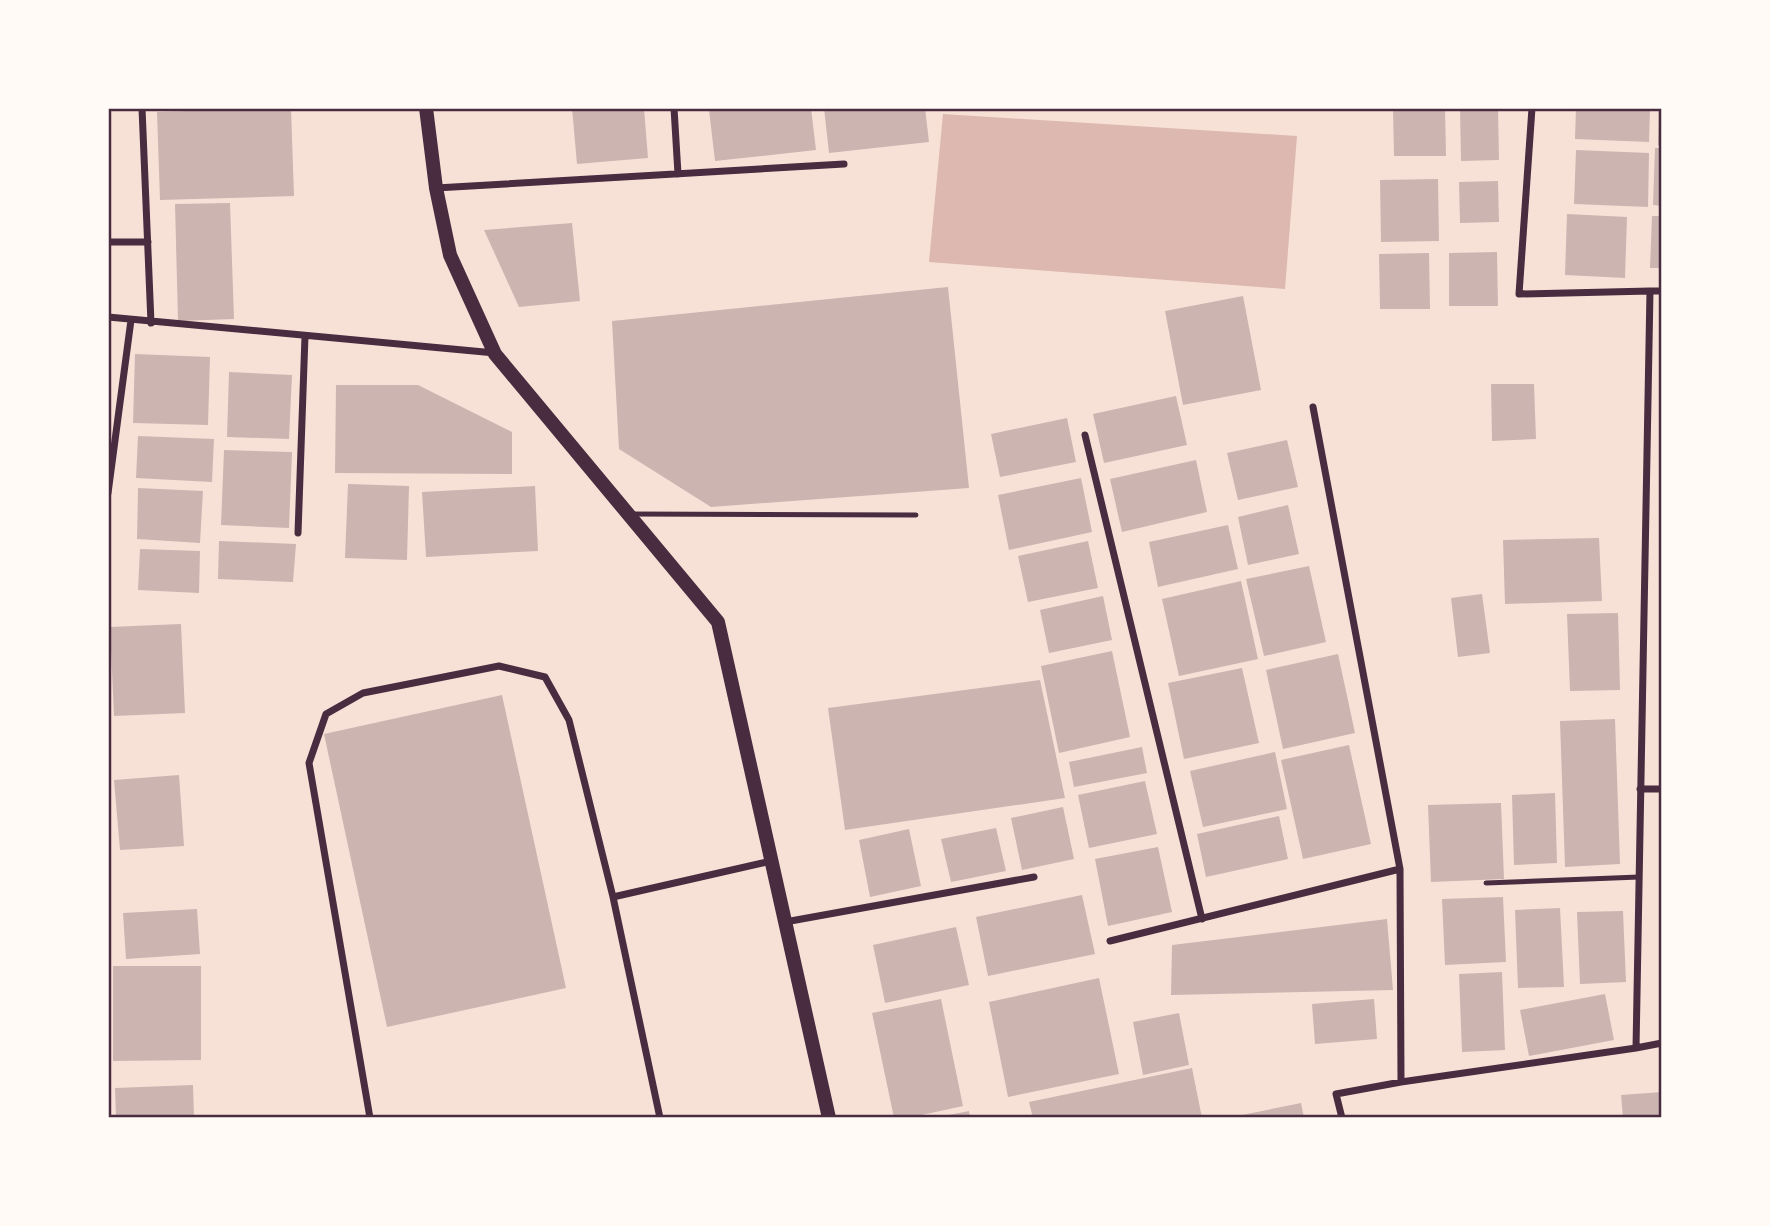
<svg xmlns="http://www.w3.org/2000/svg" width="1770" height="1226" font-family="'Nunito Sans',sans-serif">
<rect width="100%" height="100%" fill="#f7e1d7"/>
<!-- water -->
<path fill="#dcb8b0" d="M943 114 1297 136 1285 289 929 262Z"/>
<!-- building -->
<path fill="#ccb4b1" d="M291 108 294 196 160 200 157 112Z
M572 108H644L648 158 577 164Z
M722 108H811L816 150 715 161 709 110Z
M824 108H925L929 142 829 153Z
M1393 108H1445L1446 156H1394Z
M1460 108H1498L1499 160 1461 161Z
M1576 108H1650L1649 142 1575 139Z
M1659 108H1662V145H1658Z
M1655 148H1662V206L1653 205Z
M1576 150 1649 153 1648 207 1574 204Z
M1438 179 1439 241 1381 242 1380 180Z
M1498 181 1499 222 1460 223 1459 182Z
M230 203 234 319 178 321 175 204Z
M1567 214 1627 217 1625 278 1565 275Z
M1652 216H1662V268H1650Z
M572 223 580 301 519 307 484 230Z
M1497 252 1498 306H1449V253Z
M1429 253 1430 309H1380L1379 254Z
M948 287 969 488 711 507 619 449 612 321Z
M1243 296 1261 390 1183 405 1165 311Z
M135 354 210 357 208 425 133 423Z
M229 372 292 375 289 439 227 437Z
M1491 384H1534L1536 439 1492 441Z
M336 385H418L512 432V474L335 473Z
M1176 396 1187 445 1104 463 1093 414Z
M1067 418 1076 462 1000 477 991 434Z
M138 436 214 439 212 482 136 478Z
M1287 440 1298 487 1238 500 1227 453Z
M224 450 292 452 289 528 221 525Z
M1196 460 1207 512 1122 532 1110 479Z
M1081 478 1092 532 1009 550 998 495Z
M348 484 409 486 407 560 345 558Z
M535 486 538 551 426 557 422 492Z
M138 488 203 491 200 543 137 539Z
M1288 505 1299 554 1248 565 1238 517Z
M1228 525 1238 569 1158 587 1149 542Z
M1599 538 1602 601 1505 604 1503 540Z
M219 541 296 544 293 582 218 579Z
M1088 541 1098 588 1028 602 1018 556Z
M140 549 200 551 199 593 138 590Z
M1309 566 1326 642 1264 656 1246 579Z
M1241 581 1258 659 1179 676 1162 599Z
M1482 594 1490 653 1458 657 1451 598Z
M1103 596 1112 640 1049 653 1040 610Z
M1618 613 1620 690 1570 691 1567 614Z
M181 624 185 713 114 716 110 627Z
M1112 651 1130 737 1059 753 1041 666Z
M1338 654 1355 733 1283 749 1266 670Z
M1242 668 1259 743 1184 759 1168 683Z
M1040 680 1065 798 845 830 828 708Z
M502 695 566 988 387 1027 324 734Z
M1615 719 1620 864 1565 867 1560 721Z
M1349 745 1371 844 1303 859 1281 760Z
M1142 747 1147 773 1074 787 1069 762Z
M1275 752 1287 809 1203 827 1190 771Z
M179 775 184 846 120 850 114 780Z
M1145 781 1157 834 1089 848 1078 795Z
M1555 793 1557 863 1514 865 1512 795Z
M1501 803 1504 879 1431 882 1428 805Z
M1063 807 1074 859 1022 870 1011 818Z
M1279 816 1288 859 1206 877 1197 834Z
M996 828 1006 871 951 882 941 839Z
M909 829 921 886 870 897 859 840Z
M1158 847 1172 912 1108 926 1095 859Z
M1082 895 1095 954 988 976 976 917Z
M1503 897 1506 962 1445 965 1442 899Z
M1560 908 1564 987 1518 988 1515 910Z
M197 909 200 954 126 959 123 913Z
M1623 911 1626 982 1580 984 1577 912Z
M1387 919 1393 990 1171 995 1172 945Z
M956 927 969 985 885 1003 873 945Z
M113 966H201V1060L113 1061Z
M1502 972 1505 1050 1462 1052 1459 974Z
M1099 978 1119 1074 1008 1097 989 1002Z
M1605 994 1614 1040 1529 1056 1520 1010Z
M941 999 963 1106 908 1118H894L872 1013Z
M1374 999 1377 1039 1315 1044 1312 1004Z
M1179 1013 1189 1065 1143 1075 1133 1022Z
M1192 1068 1202 1118H1033L1029 1102Z
M193 1085 194 1118H116L115 1088Z
M1662 1092V1118H1623L1621 1095Z
M1301 1103 1304 1118H1237V1116Z
M969 1111 970 1118H944V1116Z"/>
<g fill="none" stroke-linecap="round" stroke-linejoin="round">
<!-- service -->
<path stroke="#4a2c40" stroke-width="5" d="M631 514 916 515
M1486 883 1639 877"/>
<!-- minor -->
<path stroke="#4a2c40" stroke-width="7" d="M142 108 151 323
M674 108 678 174
M1532 108 1519 294 1650 291
M436 188 844 164
M108 242H148
M108 317 495 353
M1313 407 1400 869 1401 1082
M1085 435 1202 919
M108 493 131 320
M298 533 305 336
M1640 789H1662
M613 897 771 861
M785 922 1034 877
M1110 941 1400 869
M1636 1048 1650 291H1662
M370 1118 309 763 326 714 363 693 499 666 545 677 569 720 613 897 660 1118
M1342 1118 1336 1094 1401 1082 1636 1048 1662 1043"/>
<!-- secondary -->
<path stroke="#4a2c40" stroke-width="14" d="M426 108 436 188 450 255 495 354 718 622 829 1118"/>
</g>
<!-- border -->
<rect width="1770" height="1226" fill="none" stroke="#fffaf5" stroke-width="220"/>
<rect x="110" y="110" width="1550" height="1006" fill="none" stroke="#4a2c40" stroke-width="2.5"/>
</svg>
